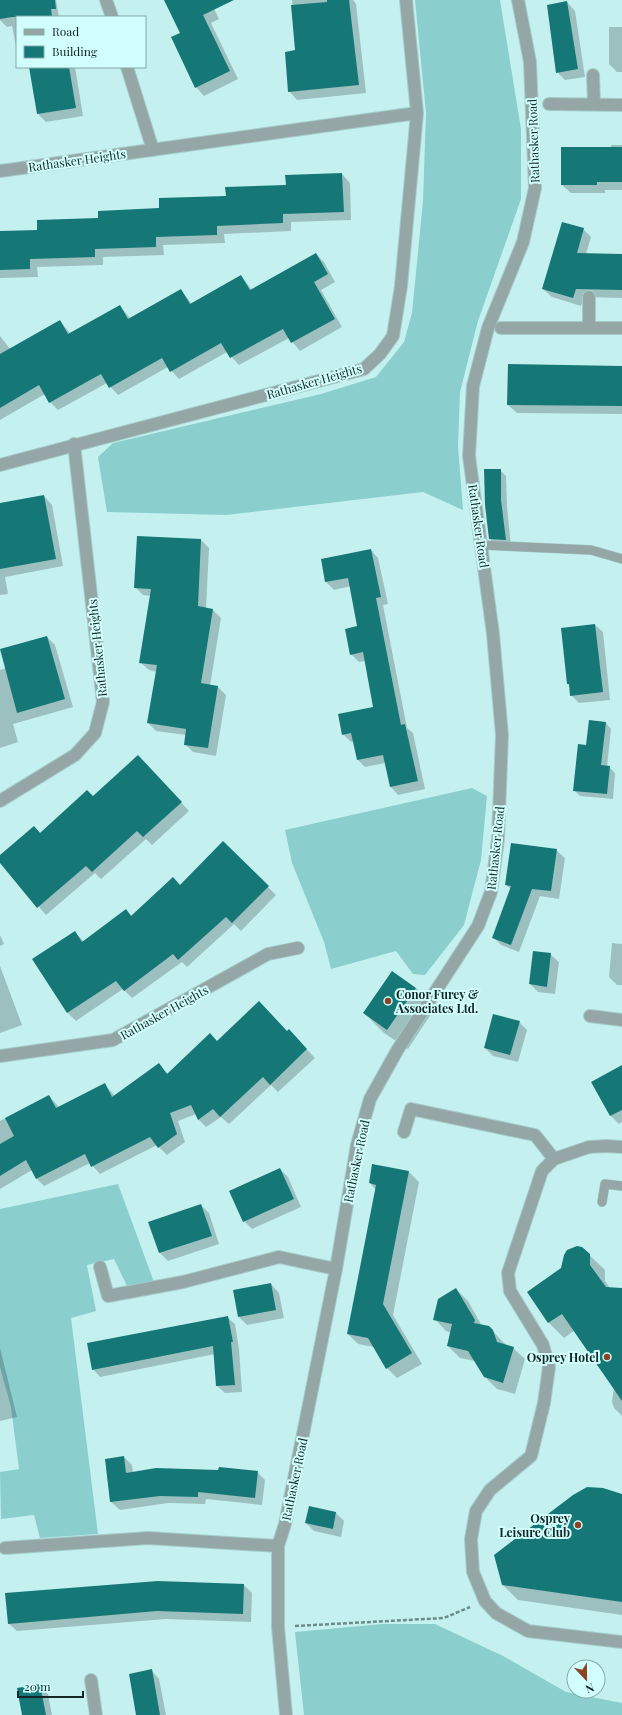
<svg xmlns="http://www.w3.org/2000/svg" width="622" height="1715" font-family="'Playfair Display',serif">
<rect width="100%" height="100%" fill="#c4f1ef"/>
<!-- grass -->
<path fill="#8acfcd" d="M415 0H500L521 129V199L478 321 460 392 458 446 463 510 423 492 226 515 107 512 98 457 113 443 321 394 376 377 404 342 412 313 423 201 426 113Z
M472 788 487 796 481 860 464 925 425 975 413 974 396 951 331 969 324 942 292 863 285 830Z
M118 1184 154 1282 128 1288 114 1259 87 1265 96 1311 71 1318 98 1534 40 1538 34 1515 1 1519 0 1472 19 1469 11 1407 0 1367V1209Z
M383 1624H435L503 1656 566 1692 622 1703V1715H304L295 1632Z"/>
<!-- shadow -->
<path fill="#0003" d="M0 0H56L59 17H17V51L12 26 7 27 0 20Z
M165 0H210L219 19 211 23 238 79 204 96 196 87 181 33Z
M292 0H353L356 4 366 93 297 100 289 91 296 51Z
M567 2 575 11 585 77 565 80 557 72Z
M609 27H622V72H617L609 64Z
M30 67H75L83 116 46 122 38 114Z
M611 145H622V190H605V193H571L562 185 611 148Z
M342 174 350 183 351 220 291 222V231L224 234 225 243 163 245 164 255 103 257V265L37 267 38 277 0 278V232L38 231Z
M583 229 591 237 586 254H622V298L584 297 581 306 552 297 543 289Z
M316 254 324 262 335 282 321 290 342 327 300 351 289 338 239 365 227 352 179 379 168 367 118 395 107 383 58 410 50 402 45 394 0 420V336L10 349 60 321 70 333 120 306 130 318 181 290 192 304 241 276 252 290Z
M622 367V414L517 413 508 405Z
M500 470 506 476 507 507 511 546 496 545 490 539Z
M44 496 52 505 63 566 5 577 8 594 0 595V504Z
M201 540 209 548 206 609 213 610 221 618 210 686 218 687 226 695 216 756 193 752 185 744 186 735 156 731 148 723 157 672 149 670 140 662 151 596 143 595 135 587Z
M371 550 378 558 388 604 383 605 407 728 413 733 425 789 398 795 391 787 385 763 365 767 358 760 354 741 351 742 343 734 374 708 365 661 359 662 351 654 358 627 351 586 334 590 326 582 322 560Z
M595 625 603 632 610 700 579 703 571 695 570 686 568 684Z
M47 637 55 645 73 707 13 724 18 742 0 748V670L6 668Z
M606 723 611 729 607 767H609L615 773 613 799 580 796 574 790 587 746Z
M146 765 189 811 152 845 146 839 101 879 95 873 46 915 0 862V856L34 827 41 834 93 798Z
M223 843 276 895 241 931 234 924 187 967 182 962 132 998 123 989 76 1021 68 1013 75 932 84 942 126 910 132 916 180 886Z
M556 850 565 858 559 899 540 896 519 952 501 945 493 937 511 889 506 885Z
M0 935 4 944 0 946Z
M612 943 622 944V985H617L609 977Z
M550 954 559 962 555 994 538 992 530 984Z
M0 966 22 1025 0 1033Z
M416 988 435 1008 408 1049 384 1033 364 1013Z
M519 1022 527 1030 518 1062 493 1056 485 1048Z
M289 1031 315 1058 278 1092 271 1085 229 1124 221 1117 206 1127 198 1119 196 1114 178 1121 185 1142 167 1155 157 1145 100 1174 90 1163 44 1186 36 1178 32 1170 0 1189V1121L49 1096 59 1107 105 1085 115 1096 159 1065 168 1074 217 1042Z
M622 1066V1122L619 1124 611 1116 592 1082Z
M280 1169 288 1177 301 1207 252 1229 244 1221Z
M409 1172 419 1182 393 1315 422 1364 397 1378 387 1368 374 1347 358 1344 348 1334 376 1190 370 1183Z
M201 1205 209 1213 219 1244 168 1261 160 1253 150 1222Z
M582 1248 605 1270V1281L610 1288 622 1289V1416L614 1408 612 1402 614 1387 575 1330 564 1338 549 1323 562 1268Z
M271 1284 279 1293 284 1318 247 1325 239 1317Z
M456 1289 468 1301 482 1326 489 1327 506 1345 513 1348 525 1359 515 1394 497 1389 485 1377 475 1361 460 1358 448 1346 451 1333 446 1331 435 1319Z
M227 1317 235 1324 239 1349 242 1392 225 1393 217 1386 215 1354 100 1377 93 1369Z
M0 1348 17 1417 0 1421Z
M124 1457 132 1465 133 1473 257 1472 265 1480 262 1505 206 1499 205 1504 168 1503 120 1510 111 1502Z
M622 1497V1615L518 1600 503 1585Z
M310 1507 336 1513 344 1521 341 1537 314 1531 306 1523Z
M244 1585 252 1593 251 1622 166 1619 17 1631 8 1623Z
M151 1670 159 1679 166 1715H137Z
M40 1685 48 1694 52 1715H23Z"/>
<!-- building -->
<path fill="#167876" d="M0 0H55L56 9H51L52 17H12L0 19Z
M164 0H234L203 15 230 71 195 88 171 37 180 33Z
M327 0H349L359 85 288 92 285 52 295 50 291 5 327 2Z
M567 1 578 69 556 73 547 5Z
M29 67H69L76 108 37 114Z
M561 147H622V182H597V185H561Z
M342 173 344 212 283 214V223L217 226V235L156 237V247L95 249V257L30 259V269L0 270V231L37 230V220L98 218V211L159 208V198L226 196 225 187 286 185 285 175Z
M562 222 584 228 577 253 622 254V290L576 289 573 298 542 289Z
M316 253 328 274 314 282 335 319 291 343 283 329 230 358 221 343 170 372 162 358 109 388 101 374 49 403 39 385 0 408V354L60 320 68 334 120 305 128 319 181 289 190 304 241 275 250 290Z
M508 364 622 366V406L507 405Z
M484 469H501V500L506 540 489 539 485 505Z
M44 495 56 559 0 569V503Z
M137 536 201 539 198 606 213 609 201 683 218 686 208 748 184 745 186 729 147 723 157 665 139 663 151 589 134 588Z
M371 549 381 597 376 598 401 725 405 724 418 781 390 787 383 755 357 760 351 733 342 735 338 714 373 707 363 652 350 655 345 629 357 626 348 578 325 582 321 559Z
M595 624 603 692 570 696 569 684H567L561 628Z
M47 636 65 699 17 713 0 649Z
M589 720 606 722 601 765 610 766 607 794 573 791 578 744 586 745Z
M138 755 182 802 143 837 137 831 92 872 86 866 37 908 0 863V855L34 826 40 833 87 790 93 796Z
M223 841 269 886 232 923 226 917 178 960 173 954 124 991 116 981 67 1013 32 959 75 931 82 942 126 909 131 916 173 877 180 885Z
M511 843 557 849 551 891 532 889 511 945 492 938 511 886 505 885Z
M533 951 551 953 547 987 529 984Z
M392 971 416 988 387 1030 363 1013Z
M259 1001 287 1031 289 1029 307 1049 270 1085 263 1077 220 1117 213 1109 198 1120 191 1105 170 1113 177 1134 158 1148 150 1137 91 1167 85 1154 36 1179 26 1160 0 1176V1144L14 1136 5 1118 49 1095 56 1108 105 1083 112 1097 159 1063 167 1074 210 1033 217 1041Z
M493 1014 520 1021 510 1055 484 1048Z
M622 1065V1110L610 1116 591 1082Z
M372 1164 409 1171 383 1304 412 1353 386 1369 368 1338 347 1334 376 1185 369 1183Z
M280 1168 294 1199 243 1222 229 1191Z
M201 1204 212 1236 159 1253 148 1222Z
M577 1246 582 1247 590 1254V1265L606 1287 622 1288V1401L562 1314 548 1323 527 1292 561 1268 564 1255 567 1250Z
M271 1283 276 1310 238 1317 233 1290Z
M456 1288 475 1320 474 1323 489 1326 493 1330 497 1342 514 1347 503 1383 484 1377 468 1351 447 1346 452 1324 433 1320 438 1299Z
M228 1316 233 1342H231L235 1385 216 1386 213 1346 92 1370 87 1343Z
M124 1456 126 1473 156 1468 218 1470 219 1467 258 1471 255 1498 198 1492V1497L160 1496 110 1502 105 1459Z
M587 1487 603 1488 622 1494V1602L502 1585 494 1555 573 1495Z
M309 1506 336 1512 333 1529 305 1523Z
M158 1581 244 1584 243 1614 157 1611 8 1624 5 1593Z
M152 1669 160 1715H136L129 1674Z
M40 1684 46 1715H22L17 1688Z"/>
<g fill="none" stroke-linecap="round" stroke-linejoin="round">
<defs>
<path id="lane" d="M481 545 591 550 622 559
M602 1202 605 1184 622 1186"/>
<path id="street" d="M106 0 112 17
M127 67 153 150
M593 75 594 104
M549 104 622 105
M0 171 417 113
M589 297V328
M501 328H622
M0 465 364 369 380 354 393 336 401 286 417 113 406 0
M0 801 75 755 95 733 103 702 74 444
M590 1016 622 1020
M0 1056 113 1040 268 954 298 948
M404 1132 411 1109 535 1135 554 1159
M622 1147 607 1146 589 1147 554 1159 542 1171 508 1273 510 1291 543 1345 549 1367 544 1403 531 1456 490 1490 476 1511 471 1539 473 1572 485 1601 496 1613 528 1631 622 1642
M100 1267 108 1296 183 1282 279 1257 336 1269
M5 1548 148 1538 278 1546
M91 1680 96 1715
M286 1715 278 1627V1546L285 1524 336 1269 357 1145 370 1099 398 1049 478 926 491 892 498 839 502 735 493 634 469 456 473 386 488 328 523 242 535 188 530 62 518 0"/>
</defs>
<!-- lane casing -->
<use href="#lane" stroke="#a4cccb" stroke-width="10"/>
<!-- street casing -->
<use href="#street" stroke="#a4cccb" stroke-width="14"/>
<!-- path -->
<path stroke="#6c8b8a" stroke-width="2.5" stroke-dasharray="4 2" stroke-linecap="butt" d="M295 1626 444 1618 470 1607"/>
<!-- lane -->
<use href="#lane" stroke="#94a7a6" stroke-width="9"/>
<!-- street -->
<use href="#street" stroke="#94a7a6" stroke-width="12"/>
</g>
<!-- markers -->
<g fill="#8c4324" stroke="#d1fffd" stroke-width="1.5">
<circle cx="388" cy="1001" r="4"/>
<circle cx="607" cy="1357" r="4"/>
<circle cx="578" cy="1525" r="4"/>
</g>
<g text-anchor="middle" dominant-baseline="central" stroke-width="4" stroke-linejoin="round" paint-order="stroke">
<!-- street labels -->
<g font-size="12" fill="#152626" stroke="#d1fffd">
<text transform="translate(533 141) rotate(-92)">Rathasker Road</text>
<text transform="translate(77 160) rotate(-8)">Rathasker Heights</text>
<text transform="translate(314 381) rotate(-16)">Rathasker Heights</text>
<text transform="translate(479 526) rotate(82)">Rathasker Road</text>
<text transform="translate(97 648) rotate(-96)">Rathasker Heights</text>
<text transform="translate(495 848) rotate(-84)">Rathasker Road</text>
<text transform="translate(164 1012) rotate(-29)">Rathasker Heights</text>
<text transform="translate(356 1161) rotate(-78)">Rathasker Road</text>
<text transform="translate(294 1479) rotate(-78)">Rathasker Road</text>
</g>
<!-- poi labels -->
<g font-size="12" font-weight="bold" fill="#152626" stroke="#d1fffd" text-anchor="end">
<text x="396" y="994" text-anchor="start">Conor Furey &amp;<tspan x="396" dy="14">Associates Ltd.</tspan></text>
<text x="599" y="1357">Osprey Hotel</text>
<text x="570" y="1518">Osprey<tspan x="570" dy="14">Leisure Club</tspan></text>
</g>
</g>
<!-- legend -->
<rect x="16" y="16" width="130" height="52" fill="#d1fffd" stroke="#86a8a7"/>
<rect x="24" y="29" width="20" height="6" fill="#94a7a6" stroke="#86a8a7"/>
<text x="52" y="36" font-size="12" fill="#152626">Road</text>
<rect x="24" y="46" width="20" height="12" fill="#167876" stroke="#86a8a7"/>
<text x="52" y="56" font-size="12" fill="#152626">Building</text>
<!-- north arrow -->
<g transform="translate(586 1679) rotate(158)"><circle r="19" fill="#d1fffd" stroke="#86a8a7"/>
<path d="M0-3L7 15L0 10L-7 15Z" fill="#8c4324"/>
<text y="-6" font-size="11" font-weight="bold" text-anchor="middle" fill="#152626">N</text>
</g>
<!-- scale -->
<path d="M18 1691v6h65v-6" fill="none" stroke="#152626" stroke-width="2"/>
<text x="24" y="1691" font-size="12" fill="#152626" stroke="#d1fffd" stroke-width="3" paint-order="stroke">20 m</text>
</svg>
